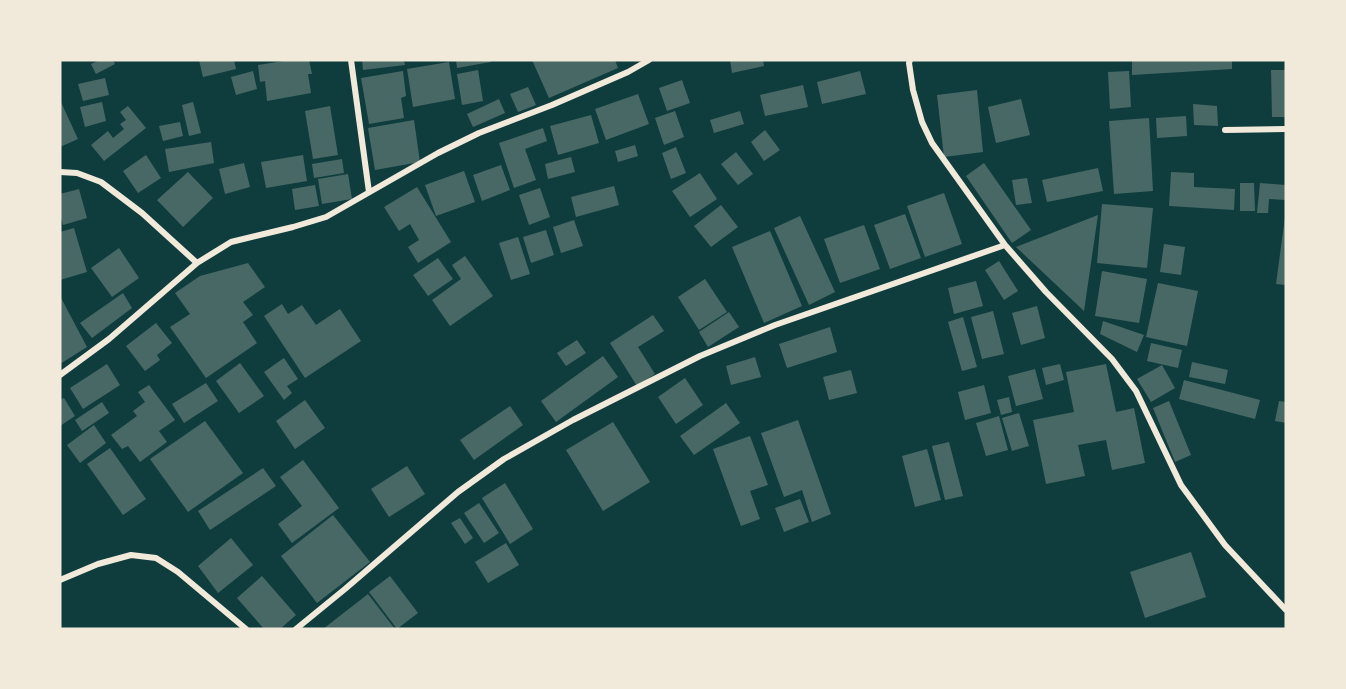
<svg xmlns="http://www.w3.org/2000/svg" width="1346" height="689" font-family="Montserrat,sans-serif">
<rect width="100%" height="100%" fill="#0f3d3e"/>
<!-- building -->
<path fill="#486865" d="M100 60H113L115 64 96 74 91 64Z
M199 60H234L236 69 203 77Z
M290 60H309L312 74H308L311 93 267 101 265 81 260 82 258 65Z
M362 60H404L405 65 363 70Z
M456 60H491V62L457 68Z
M532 60H615L618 68 549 98Z
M730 60H763L764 66 732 73Z
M1132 60H1232V69L1132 75Z
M449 62 455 99 413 107 407 69Z
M478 70 483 101 462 105 457 74Z
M1271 70H1286V117H1272Z
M253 71 257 89 236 95 231 77Z
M403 71 406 96 401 98 404 118 369 124 361 78Z
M860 71 866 94 822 104 817 82Z
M1129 71 1131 107 1110 109 1108 72Z
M105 78 109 95 83 101 78 84Z
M682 80 690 103 667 111 659 88Z
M803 85 808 107 765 116 760 95Z
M528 87 536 105 518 112 510 94Z
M977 90 983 152 944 157 937 95Z
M638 94 649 124 606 140 595 109Z
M499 99 505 113 473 127 467 114Z
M1021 99 1030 135 996 143 988 107Z
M60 100 78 139 60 147Z
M102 102 106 121 85 127 80 107Z
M193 102 201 133 189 136 182 105Z
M1193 104 1217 106 1218 126 1194 125Z
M128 106 146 128 104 161 91 145 108 131 113 138 124 129 120 124 126 120 120 112Z
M330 106 338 155 313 159 305 111Z
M675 111 684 137 664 145 655 118Z
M740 111 744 124 714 133 710 120Z
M591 115 599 143 558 155 550 126Z
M1186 116 1187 136 1157 138 1156 118Z
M1149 118 1153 191 1114 194 1109 121Z
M414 120 420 162 375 170 368 128Z
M180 122 183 136 163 141 159 126Z
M543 128 547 141 525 149 536 180 514 188 499 143Z
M765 130 780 150 764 161 751 142Z
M211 142 214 163 169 172 165 149Z
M635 145 638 156 618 162 615 151Z
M676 147 686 173 671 179 662 153Z
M736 152 753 174 738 185 721 164Z
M146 155 161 178 138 193 123 171Z
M303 155 307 181 266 188 261 162Z
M571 157 575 172 548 179 545 164Z
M342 159 344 173 314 178 312 164Z
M244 163 250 187 225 194 219 169Z
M984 163 1031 230 1012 243 966 176Z
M501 165 510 190 482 201 473 175Z
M1098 168 1103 191 1047 202 1042 180Z
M464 171 475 202 436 216 425 185Z
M188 172 213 198 183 227 157 200Z
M1171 172 1194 173V187L1235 189 1234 210 1169 206Z
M700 173 717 199 690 217 672 191Z
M348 174 352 199 322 204 318 179Z
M1027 178 1032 203 1016 205 1012 180Z
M1240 183H1254L1255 211H1240Z
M1260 183 1286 185 1285 200 1269 199 1268 213H1257Z
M315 185 319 206 295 210 292 189Z
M614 186 619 205 576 217 571 197Z
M417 187 451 242 418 263 408 247 419 240 410 224 399 231 384 207Z
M540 188 550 217 529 225 519 195Z
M79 189 87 218 63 225 60 215V194Z
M944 193 962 244 925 257 907 206Z
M1102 204 1153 208 1147 268 1097 263Z
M721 205 738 227 711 247 694 226Z
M905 214 921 258 890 269 874 225Z
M1098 215 1084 311 1016 247Z
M800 216 835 292 809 305 774 228Z
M1285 217H1286V285L1276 284Z
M574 220 583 246 561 253 553 227Z
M864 225 880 269 840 283 824 239Z
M74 228 87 272 60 280V232Z
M546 230 554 255 531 263 523 237Z
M770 231 802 306 764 323 732 247Z
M518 237 530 274 511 280 499 243Z
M1164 244 1185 247 1181 275 1160 272Z
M119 248 139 278 112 297 91 268Z
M465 256 493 296 450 326 432 300 461 279 452 265Z
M438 258 453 279 428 296 413 275Z
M999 261 1018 291 1004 300 985 270Z
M248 263 265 287 243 302 253 315 243 322 257 343 206 378 170 327 190 314 175 293 200 276Z
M1102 271 1147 279 1139 323 1095 316Z
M705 279 727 312 699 330 678 297Z
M976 281 983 306 954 314 948 288Z
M1158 283 1198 291 1187 346 1146 337Z
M123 293 132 308 92 338 80 323Z
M60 296 87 347 60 364Z
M282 304 288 314 302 305 316 325 340 309 361 341 305 378 264 316Z
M1037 306 1045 338 1021 345 1012 313Z
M993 311 1004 354 982 359 971 317Z
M729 312 739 327 708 347 699 332Z
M653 315 664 331 638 347 655 374 637 386 610 343Z
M963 317 977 367 962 371 948 322Z
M1103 321 1144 335 1137 352 1100 334Z
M156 323 172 343 157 355 160 360 145 371 126 346Z
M830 327 837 352 787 368 779 344Z
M577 340 586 353 566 366 557 353Z
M1151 343 1182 350 1178 368 1147 361Z
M603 356 618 377 556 422 541 401Z
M755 357 761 377 731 385 726 366Z
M284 358 298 379 287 386 292 393 284 400 264 372Z
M1192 362 1228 370 1225 384 1189 377Z
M240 363 264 396 239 413 216 381Z
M107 364 120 385 83 409 70 388Z
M1060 364 1064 380 1046 385 1042 368Z
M1106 364 1116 412 1134 408 1145 463 1112 470 1106 440 1078 445 1085 476 1046 484 1033 420 1074 412 1066 372Z
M1162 365 1175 388 1151 402 1137 379Z
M1035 369 1043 399 1016 406 1008 376Z
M851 370 857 393 829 400 823 377Z
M685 378 703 405 676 424 658 397Z
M1184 380 1260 400 1255 419 1179 399Z
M206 383 218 401 184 423 172 404Z
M149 385 175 420 159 431 167 442 140 462 128 446 122 449 111 435 137 416 133 411 145 402 138 392Z
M984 385 991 413 965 420 958 392Z
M1009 397 1012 412 1001 415 997 400Z
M64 398 75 416 60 426V400Z
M305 400 325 428 295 449 276 421Z
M1169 401 1191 455 1175 462 1153 408Z
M1279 401 1286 402V423L1275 421Z
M102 402 109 413 82 431 75 420Z
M726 403 740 423 694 455 680 436Z
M510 406 523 425 474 460 460 440Z
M1019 413 1029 446 1012 451 1002 418Z
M999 416 1008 450 986 456 976 423Z
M798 420 831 514 812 522 802 490 784 497 761 433Z
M205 421 243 473 188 512 150 459Z
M613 422 650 482 603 511 566 450Z
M94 425 106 443 80 463 67 445Z
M750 436 768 485 750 491 760 519 741 526 713 449Z
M949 442 963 496 945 500 932 446Z
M110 448 146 499 123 515 87 464Z
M927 449 941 500 915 507 902 456Z
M303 460 339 508 292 543 278 524 302 506 280 477Z
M407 466 425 494 389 517 371 489Z
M263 468 276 486 210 530 198 511Z
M505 483 533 529 510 544 482 498Z
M800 499 809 522 784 532 775 508Z
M479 503 499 533 484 543 464 513Z
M333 515 370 562 317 603 281 556Z
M460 518 473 538 465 544 451 523Z
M231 538 253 565 218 593 198 566Z
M506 543 519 565 488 583 475 562Z
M1191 552 1206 597 1145 618 1130 572Z
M262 576 296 615 280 629H264L237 598Z
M390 576 418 613 397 629 369 592Z
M368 594 395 629H323Z"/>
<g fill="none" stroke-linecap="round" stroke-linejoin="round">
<!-- minor -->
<path stroke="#f1e9da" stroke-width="6" d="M351 60 369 192
M910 60 909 63 913 90 922 122 932 143 1005 245 1046 292 1112 359 1136 391 1181 485 1225 545 1286 610
M1225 130 1286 129
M60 172 77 173 101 182 142 213 197 263
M60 375 109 339 197 263 231 242 293 227 326 217 438 153 479 133 552 105 628 72 649 60
M60 580 98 564 131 555 156 558 178 572 246 629
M296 629 345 589 458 492 504 459 573 420 700 356 775 325 1005 245"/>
</g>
<!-- border -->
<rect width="1346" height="689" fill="none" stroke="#f1e9da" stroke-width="123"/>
</svg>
